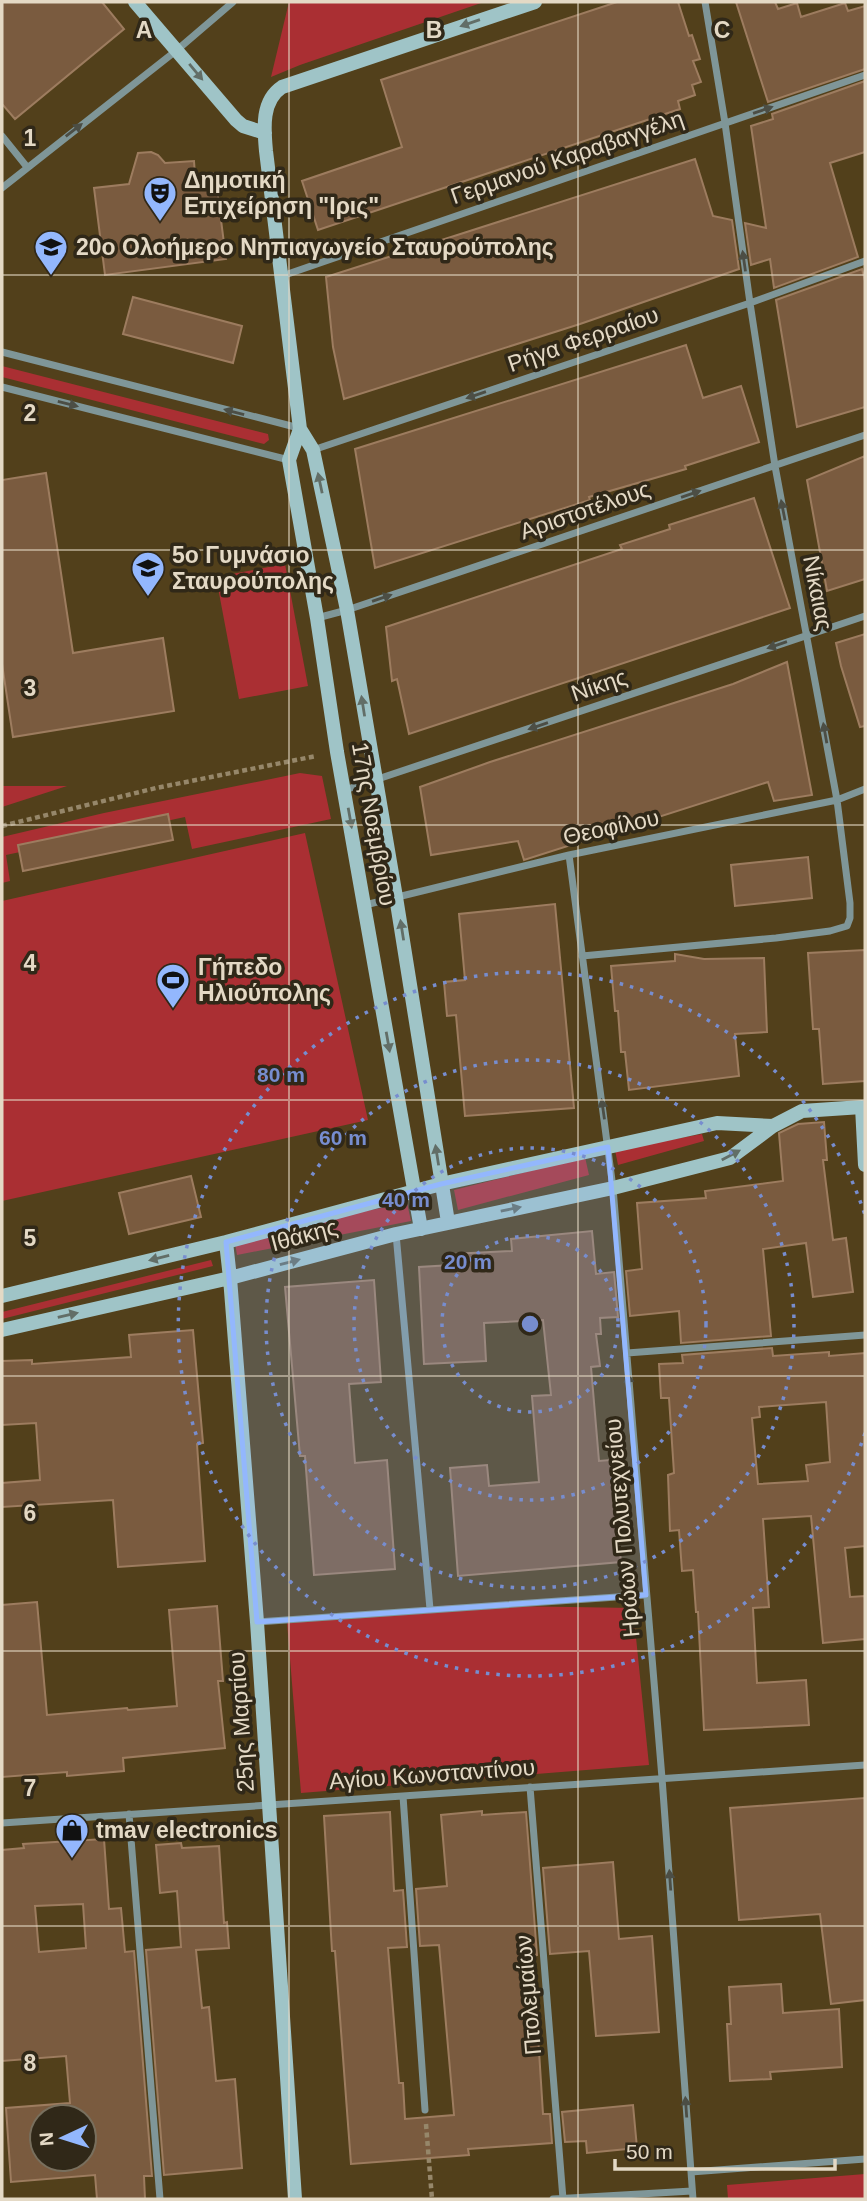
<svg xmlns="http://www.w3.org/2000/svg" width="867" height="2201" font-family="Helvetica,sans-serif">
<rect width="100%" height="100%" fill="#52401b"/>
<!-- green -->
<path fill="#aa2f33" d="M289 2H484L300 65 271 77Z
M2 366 268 434 269 440 264 444 2 377Z
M285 564 308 686 239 699 216 577Z
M300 773 322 776 331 819 192 849 185 817 6 855 10 881 2 883V837L104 813Z
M2 786H67L2 807Z
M305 833 368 1120 2 1201V901Z
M702 1134 704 1141 618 1165 615 1150Z
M585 1157 589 1175 458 1210 454 1190Z
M407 1203 411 1221 237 1255 234 1237Z
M211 1260 213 1266 2 1319V1312Z
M453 1605 633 1608 649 1765 301 1793 287 1622Z
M865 2174V2199H728L727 2185Z"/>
<!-- building -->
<path fill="#7a5b3f" stroke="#9d7c5f" stroke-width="2" fill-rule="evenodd" d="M2 2H102L124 29 15 119 2 104Z
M617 2H678L689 36 692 35 700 59 693 61 701 82 692 85 695 95 678 101 680 109 318 230 302 181 402 147 381 80Z
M736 2H775L778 9 797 3 801 17 845 3 848 11 865 6V69L768 102Z
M865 81V152L830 163 858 257 774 288 770 259 751 265 745 223 766 228 751 126 773 119 772 114Z
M151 152 158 155 165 163 194 161 195 175 215 173 226 259 105 275 94 188 129 184 138 153Z
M695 159 713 216 732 220 739 269 580 324 344 399 333 347 326 277Z
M862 269 865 281V407L797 427 776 300Z
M133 297 242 326 233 363 123 334Z
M686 345 703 398 741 386 759 442 685 466 686 469 589 497 590 500 375 568 355 449Z
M865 456V579L827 591 807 480Z
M46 473 73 653 163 638 174 711 13 737 2 664V480Z
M754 498 790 608 409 734 397 679 392 681 386 627 622 549 620 545 670 529 669 525Z
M865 634V726L860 727 841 666 836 643Z
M787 662 812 795 774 801 768 782 524 860 518 841 431 855 420 787 490 762 733 684Z
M168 814 173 840 23 871 18 845Z
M808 857 812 898 735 906 731 865Z
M555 904 574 1108 465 1116 456 1015 447 1016 444 982 465 980 459 914Z
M865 950V1081L823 1084 819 1029H813L808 953Z
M675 954 704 959 764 958 767 1032 735 1034 739 1076 629 1090 625 1052H621L618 1011H615L611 966 675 961Z
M824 1122 827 1160H823L833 1240 846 1238 853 1292 813 1297 806 1243 763 1249 771 1336 681 1343 679 1311 630 1316 626 1271 642 1269 637 1203 706 1198 705 1191 783 1181 779 1133 798 1124Z
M191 1176 201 1217 129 1234 119 1193Z
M592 1231 596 1274 614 1272 618 1317 600 1318 601 1334H596L600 1366 591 1367 599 1461 610 1460 621 1562 458 1576 450 1468 487 1465 489 1486 539 1482 532 1396 551 1395 543 1320 484 1323 486 1361 424 1364 419 1267 452 1265V1254L512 1251 511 1239Z
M374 1280 381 1382 349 1384 355 1463 387 1460 395 1569 314 1575 305 1456H300L285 1287Z
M193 1330 203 1443 197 1444 205 1561 118 1567 113 1500 2 1507V1483L40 1480 36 1423 2 1425V1361L32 1360V1364L131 1357 129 1335Z
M772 1348 773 1356 829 1352V1356L865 1353V1546L845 1548 850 1597 865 1596V1639L823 1643 811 1516 763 1519 769 1607 753 1608 757 1683 806 1680 809 1725 704 1730 698 1612H696L693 1570 682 1571 679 1530 670 1531 668 1475 674 1473 669 1398H661L659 1364 683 1363 682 1355ZM826 1402 830 1462 806 1465 808 1481 758 1484 752 1418 760 1417 759 1407Z
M37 1602 47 1715 127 1708 128 1710 177 1706 169 1610 217 1606 223 1681H218L225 1748 123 1758 124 1771 67 1776V1772L2 1777V1605Z
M865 1798V2000L831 2004 820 1914 739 1920 730 1808Z
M482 1811V1815L526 1812 537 1955 533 1956 543 2114H550L552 2143 468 2149 469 2155 351 2164 335 1951H332L324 1816 390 1812 394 1891 403 1890 407 1947 388 1948 399 2083H403L405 2119 454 2115 439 1945 420 1946 416 1889 447 1886 441 1815Z
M104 1839 109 1909 121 1908 125 1952 134 1951 152 2176H144L145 2199H97L95 2175 11 2182 6 2108 70 2103 66 2056 2 2061V1850L24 1848 23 1844ZM83 1904 86 1948 39 1952 35 1906ZM42 2117H84V2159H42Z
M181 1843 182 1848 219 1846 224 1923 227 1922 229 1948 196 1950 202 2008 209 2007 216 2081 235 2079 242 2168 164 2175 146 1950 181 1947 177 1891 160 1893 156 1845Z
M613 1862 619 1939 652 1936 659 2032 596 2036 589 1951 550 1954 543 1868Z
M781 1984 783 2013 839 2009 842 2067 770 2072 771 2079 730 2081 727 2024H731L729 1987Z
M633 2105 637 2148 587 2153 586 2141 565 2142 562 2112Z"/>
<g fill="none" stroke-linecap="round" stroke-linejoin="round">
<!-- path -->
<path stroke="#96876a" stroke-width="4.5" stroke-dasharray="5 3.5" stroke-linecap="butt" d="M2 826 156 788 316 756
M426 2124 432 2199"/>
<!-- street -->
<path stroke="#7f9698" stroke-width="7" d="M2 136 27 167
M2 188 177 50 233 2
M282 276 865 75
M2 352 299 428
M2 387 289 460
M313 450 750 303 865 261
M317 618 347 610 865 435
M345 790 865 616
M569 855 613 1188 662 1778 693 2199
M365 905 569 855 837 800 865 789
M582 956 776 938 830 931 847 926 850 918V903L837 800 775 466 750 303 725 123 705 2
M396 1234 430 1609
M627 1353 865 1335
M257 1622 646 1595
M530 1787 563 2199
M403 1796 425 2110
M129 1814 160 2199
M2 1823 865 1765
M691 2172 865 2159
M553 2199 692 2191"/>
<!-- secondary -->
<path stroke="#9fc4c7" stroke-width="14" d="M135 2 236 120 243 126 265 133
M300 429 289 460 317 618 337 752 421 1229
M862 1107 865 1165
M448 1222 396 897 347 610 313 450 300 429 266 151C264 129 261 101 282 87L535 2
M226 1242 230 1278 257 1622 295 2199
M2 1296 226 1242 441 1184 717 1123 773 1126
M2 1330 230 1278 396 1234 613 1188 730 1158 773 1126 802 1111 862 1107 865 1108"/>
</g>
<!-- one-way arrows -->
<defs><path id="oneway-solid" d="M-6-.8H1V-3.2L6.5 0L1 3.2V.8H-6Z" transform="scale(1.75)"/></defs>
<g fill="#626e67">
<use href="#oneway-solid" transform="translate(470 23) rotate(161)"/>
<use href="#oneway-solid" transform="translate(196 72) rotate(50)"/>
<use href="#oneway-solid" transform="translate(320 483) rotate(-102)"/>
<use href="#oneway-solid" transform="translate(363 706) rotate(-99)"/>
<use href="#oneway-solid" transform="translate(350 818) rotate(80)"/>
<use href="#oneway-solid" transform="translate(402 930) rotate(-99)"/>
<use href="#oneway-solid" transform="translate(388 1042) rotate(80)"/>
<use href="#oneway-solid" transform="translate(437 1155) rotate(-99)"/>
<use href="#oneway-solid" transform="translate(731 1155) rotate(-28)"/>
<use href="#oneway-solid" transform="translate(511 1209) rotate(-12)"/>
<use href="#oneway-solid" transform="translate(159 1258) rotate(166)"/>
<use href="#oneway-solid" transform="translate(290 1262) rotate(-15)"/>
<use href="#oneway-solid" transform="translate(68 1315) rotate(-13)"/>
</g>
<g fill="#4c4e45">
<use href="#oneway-solid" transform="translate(763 110) rotate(-19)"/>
<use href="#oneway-solid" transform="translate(74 130) rotate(-38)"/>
<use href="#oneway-solid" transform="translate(744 261) rotate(-98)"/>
<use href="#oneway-solid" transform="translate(476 395) rotate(161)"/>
<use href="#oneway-solid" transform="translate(68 404) rotate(14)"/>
<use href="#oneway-solid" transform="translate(234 412) rotate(-165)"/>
<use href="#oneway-solid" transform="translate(691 494) rotate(-19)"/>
<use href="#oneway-solid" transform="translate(783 510) rotate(-101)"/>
<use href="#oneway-solid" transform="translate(382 598) rotate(-19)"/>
<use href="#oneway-solid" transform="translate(777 645) rotate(161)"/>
<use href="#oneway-solid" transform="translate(538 726) rotate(161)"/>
<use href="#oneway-solid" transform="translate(825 733) rotate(-100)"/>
<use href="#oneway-solid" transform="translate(603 1109) rotate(-98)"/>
<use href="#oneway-solid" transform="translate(629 1384) rotate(-94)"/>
<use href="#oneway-solid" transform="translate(670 1880) rotate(-94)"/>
<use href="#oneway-solid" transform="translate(686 2107) rotate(-94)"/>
</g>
<!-- marked area -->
<path fill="#93b7fd" fill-opacity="0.2" stroke="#93b7fd" stroke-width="5" stroke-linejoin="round" d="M608 1147 646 1595 257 1622 226 1242 441 1184Z"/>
<!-- grid -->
<path fill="none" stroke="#e4d9c5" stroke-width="2" stroke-opacity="0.55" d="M289 2V2199M578 2V2199M2 275H865M2 550H865M2 825H865M2 1100H865M2 1376H865M2 1651H865M2 1926H865"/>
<!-- distance rings -->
<g fill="none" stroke="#778dcf" stroke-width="3.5" stroke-dasharray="3.5 7">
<circle cx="530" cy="1324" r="88"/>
<circle cx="530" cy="1324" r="176"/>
<circle cx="530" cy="1324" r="264"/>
<path d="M865 1433A352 352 0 1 1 865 1215"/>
</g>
<!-- icons -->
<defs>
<symbol id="theatre-pin" viewBox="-11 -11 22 30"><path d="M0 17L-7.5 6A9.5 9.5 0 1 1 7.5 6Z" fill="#93b7fd" stroke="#302818"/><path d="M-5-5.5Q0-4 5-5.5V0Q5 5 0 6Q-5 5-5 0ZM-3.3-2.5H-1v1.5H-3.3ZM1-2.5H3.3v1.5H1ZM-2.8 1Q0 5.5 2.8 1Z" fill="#111"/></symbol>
<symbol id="school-pin" viewBox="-11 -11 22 30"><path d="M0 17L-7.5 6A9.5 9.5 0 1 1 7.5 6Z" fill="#93b7fd" stroke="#302818"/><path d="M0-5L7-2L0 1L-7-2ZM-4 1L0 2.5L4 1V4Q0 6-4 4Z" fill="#111"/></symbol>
<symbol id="stadium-pin" viewBox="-11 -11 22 30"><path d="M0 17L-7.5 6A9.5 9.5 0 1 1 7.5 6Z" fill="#93b7fd" stroke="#302818"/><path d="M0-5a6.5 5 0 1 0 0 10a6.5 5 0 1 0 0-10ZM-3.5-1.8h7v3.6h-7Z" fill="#111"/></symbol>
<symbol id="shop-pin" viewBox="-11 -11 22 30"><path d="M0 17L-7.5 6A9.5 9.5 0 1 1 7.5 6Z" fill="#93b7fd" stroke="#302818"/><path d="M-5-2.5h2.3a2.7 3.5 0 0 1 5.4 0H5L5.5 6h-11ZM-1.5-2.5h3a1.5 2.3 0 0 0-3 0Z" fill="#111"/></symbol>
</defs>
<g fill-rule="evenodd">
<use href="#theatre-pin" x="141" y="174" width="38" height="52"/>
<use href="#school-pin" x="32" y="228" width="38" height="52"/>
<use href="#school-pin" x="129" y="549" width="38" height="52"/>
<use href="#stadium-pin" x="154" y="961" width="38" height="52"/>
<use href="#shop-pin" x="53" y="1811" width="38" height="52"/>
</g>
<g text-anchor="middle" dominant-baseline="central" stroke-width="7" stroke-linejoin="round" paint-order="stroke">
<!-- street labels -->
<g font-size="23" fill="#e4d9c5" stroke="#302818">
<text transform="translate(567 157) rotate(-19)">Γερμανού Καραβαγγέλη</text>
<text transform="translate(583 339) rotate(-19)">Ρήγα Φερραίου</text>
<text transform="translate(585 510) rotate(-19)">Αριστοτέλους</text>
<text transform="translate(818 593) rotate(79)">Νίκαιας</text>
<text transform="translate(599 685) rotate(-19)">Νίκης</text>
<text transform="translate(374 824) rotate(80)">17ης Νοεμβρίου</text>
<text transform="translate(611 827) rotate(-12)">Θεοφίλου</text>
<text transform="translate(304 1235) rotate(-15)">Ιθάκης</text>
<text transform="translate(622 1528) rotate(-95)">Ηρώων Πολυτεχνείου</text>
<text transform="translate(241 1722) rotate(-94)">25ης Μαρτίου</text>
<text transform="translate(432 1774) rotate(-4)">Αγίου Κωνσταντίνου</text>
<text transform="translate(528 1995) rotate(-95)">Πτολεμαίων</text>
</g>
<!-- poi labels -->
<g font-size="23" font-weight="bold" fill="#e4d9c5" stroke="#302818" text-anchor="start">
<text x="184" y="180">Δημοτική<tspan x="184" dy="26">Επιχείρηση "Ιρις"</tspan></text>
<text x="76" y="247">20ο Ολοήμερο Νηπιαγωγείο Σταυρούπολης</text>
<text x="172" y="555">5ο Γυμνάσιο<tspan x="172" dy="26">Σταυρούπολης</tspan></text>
<text x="198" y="967">Γήπεδο<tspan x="198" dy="26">Ηλιούπολης</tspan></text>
<text x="96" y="1830">tmav electronics</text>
</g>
</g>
<g font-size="23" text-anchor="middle" font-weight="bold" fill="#e4d9c5" stroke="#302818" stroke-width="7" stroke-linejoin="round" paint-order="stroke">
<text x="144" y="38">A</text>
<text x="434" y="38">B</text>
<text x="722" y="38">C</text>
<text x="30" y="146">1</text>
<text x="30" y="421">2</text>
<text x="30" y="696">3</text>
<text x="30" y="971">4</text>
<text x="30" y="1246">5</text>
<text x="30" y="1521">6</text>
<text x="30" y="1796">7</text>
<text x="30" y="2071">8</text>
</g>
<circle cx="530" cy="1324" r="10" fill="#778dcf" stroke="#302818" stroke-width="3.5"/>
<g font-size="21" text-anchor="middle" font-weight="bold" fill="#778dcf" stroke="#302818" stroke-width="7" stroke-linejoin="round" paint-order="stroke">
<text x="281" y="1082">80 m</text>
<text x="343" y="1145">60 m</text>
<text x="406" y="1207">40 m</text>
<text x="468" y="1269">20 m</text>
</g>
<!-- border -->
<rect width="867" height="2201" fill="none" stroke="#e4d9c5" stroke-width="7"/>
<!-- north arrow -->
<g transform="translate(63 2138) rotate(266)"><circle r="33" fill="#302818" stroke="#786f5d" stroke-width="2"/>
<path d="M0-5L12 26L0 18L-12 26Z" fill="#93b7fd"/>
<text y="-10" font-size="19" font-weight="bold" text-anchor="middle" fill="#e4d9c5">N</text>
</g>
<!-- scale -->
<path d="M615 2159v10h220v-10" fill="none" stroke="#e4d9c5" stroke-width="3.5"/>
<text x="626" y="2159" font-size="21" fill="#e4d9c5" stroke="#302818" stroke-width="5" paint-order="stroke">50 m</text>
</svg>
